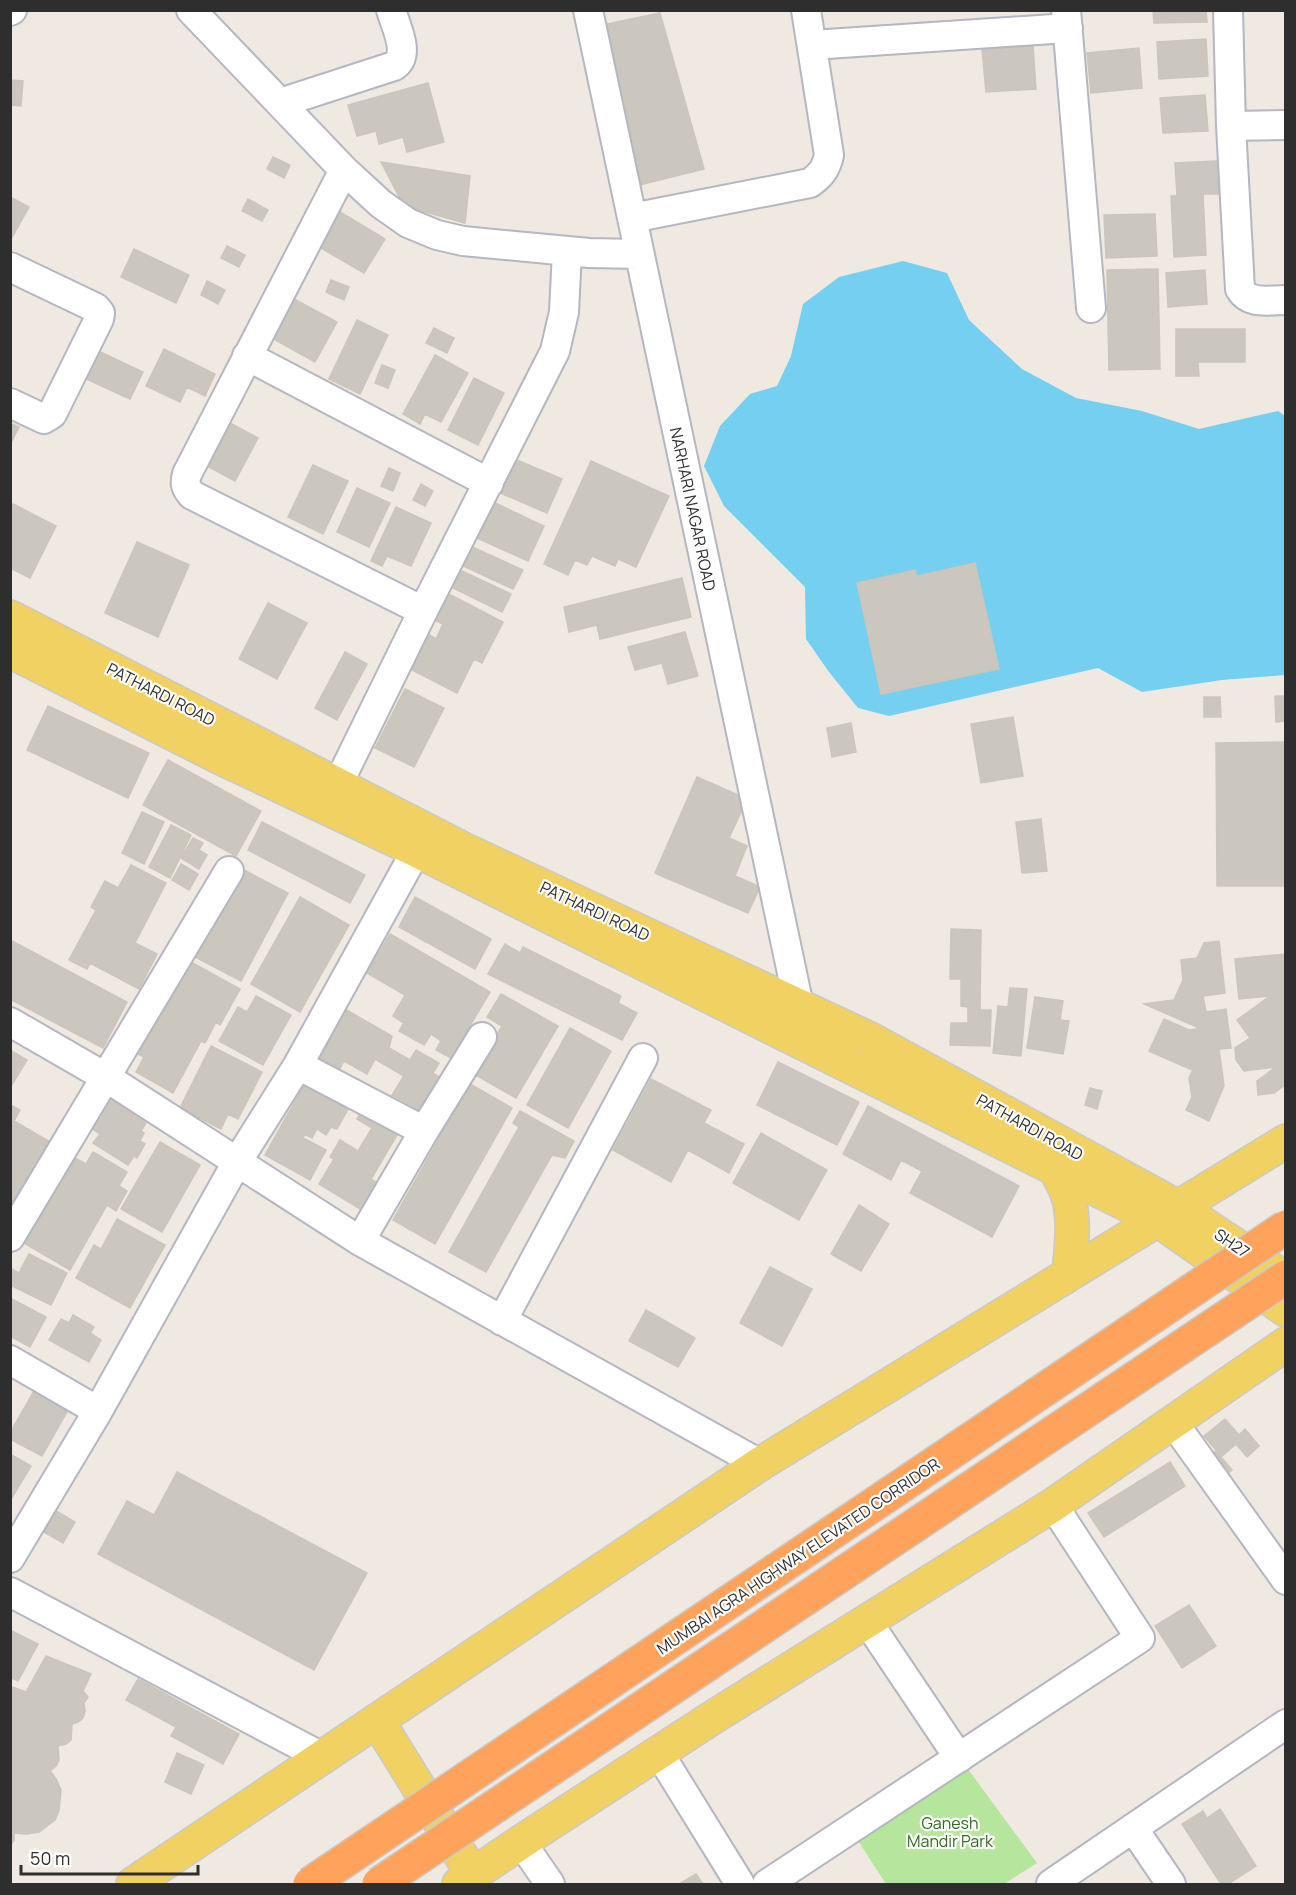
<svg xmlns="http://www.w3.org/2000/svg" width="1296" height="1895" font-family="Manrope,sans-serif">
<rect width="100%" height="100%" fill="#efe9e1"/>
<!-- green -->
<path fill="#b6e59e" d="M962 1761 1037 1863 1004 1884H886L853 1833Z"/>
<!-- water -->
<path fill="#75cff0" d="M903 261 947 273 969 320 1022 369 1076 398 1142 411 1199 429 1278 411 1285 416V675L1222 680 1142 692 1098 668 889 716 858 708 829 672 806 639 805 587 724 506 704 466 720 426 750 394 777 386 791 356 803 304 839 277Z"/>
<!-- building -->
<path fill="#cbc7bf" stroke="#cbc5ba" stroke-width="1.5" d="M1153 10H1206L1207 22 1154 23Z
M660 13 704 169 639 185 602 25Z
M1206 39 1208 76 1159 79 1157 42Z
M1033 46 1036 89 986 92 982 49Z
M1139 48 1142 88 1091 93 1087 53Z
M10 80 23 81 21 106 10 105Z
M428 83 444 142 407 152 403 137 379 144 376 131 357 136 348 105Z
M1205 95 1208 131 1163 133 1160 98Z
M273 157 290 165 284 178 267 169Z
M1217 161 1219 194H1203L1206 255 1174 257 1171 196H1177L1175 163Z
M381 162 470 176 465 223 404 206Z
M10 197 29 207 10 241Z
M248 199 268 210 262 221 242 211Z
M340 212 385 239 364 273 319 247Z
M1155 214 1157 256 1106 258 1104 215Z
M227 246 245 255 239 267 221 258Z
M134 249 189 275 176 303 121 277Z
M1158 269 1160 369 1109 370 1107 270Z
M1205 270 1207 304 1168 307 1166 273Z
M331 280 349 287 344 300 326 292Z
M207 281 225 290 218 304 201 295Z
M292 298 337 322 315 362 270 337Z
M357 320 388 335 360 394 329 379Z
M434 328 454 338 447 353 426 343Z
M1176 329H1245V362H1198L1199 376H1176Z
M92 348 143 372 130 399 80 376Z
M164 349 215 374 205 396 187 387 180 402 146 386Z
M435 355 468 373 441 422 425 414 420 424 403 414Z
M382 365 395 370 388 388 375 383Z
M474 378 504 393 478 445 448 430Z
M228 422 258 438 235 481 205 465Z
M10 423 19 427 10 445Z
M512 458 562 479 547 513 498 492Z
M591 461 669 496 636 567 618 559 615 566 592 556 587 565 575 560 568 575 544 564Z
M313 465 348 481 323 534 288 517Z
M389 468 400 473 393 491 381 486Z
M421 484 433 491 425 506 413 500Z
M357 488 390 503 369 547 337 532Z
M491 501 544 526 528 561 475 537Z
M13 504 56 526 30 578 10 568V509Z
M396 507 431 523 411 566 387 556 382 566 371 561Z
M137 542 189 565 158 637 105 613Z
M470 546 523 570 513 589 461 565Z
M975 563 999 669 881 694 857 583 915 570 917 576Z
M462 571 511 594 502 612 453 588Z
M682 578 691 617 600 639 597 625 569 632 564 607Z
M447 593 503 622 482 663 474 659 457 693 410 669 428 634 436 639 443 624 434 620Z
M268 603 307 623 277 679 239 659Z
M685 632 698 676 668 684 662 663 635 670 628 647Z
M345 652 367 664 337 720 315 708Z
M405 689 444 708 414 767 375 748Z
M1275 696H1286V721L1276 722Z
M1204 697H1220L1221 717H1204Z
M48 706 149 753 128 798 27 750Z
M1013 717 1023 776 981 783 971 724Z
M851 723 856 752 832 757 827 728Z
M1286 742V886H1217L1216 743Z
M168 760 261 811 236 856 143 805Z
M697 777 747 799 729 838 747 846 735 876 760 887 748 913 655 873Z
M142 812 164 822 144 864 122 853Z
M1041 819 1047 871 1022 873 1016 822Z
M262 822 365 875 350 903 248 850Z
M171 825 191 835 170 878 149 867Z
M193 838 203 843 199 850 207 855 199 869 181 858Z
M181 864 198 874 189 890 172 880Z
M131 865 166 883 135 943 157 954 139 989 90 963 87 969 69 960 96 910 91 907 105 881 118 888Z
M242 869 288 893 241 981 195 957Z
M300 897 349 925 300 1012 251 984Z
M415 897 491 939 475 969 399 927Z
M951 929 981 930 980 1010H991L990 1046 950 1045 951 1023H968V1007L961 1006V979H950Z
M390 934 490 992 451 1058 436 1050 441 1041 431 1034 424 1045 399 1031 404 1023 393 1016 405 995 367 973Z
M10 940 127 1002 103 1048 10 999Z
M1219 941 1225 993 1203 996 1206 1012 1226 1009 1231 1048 1219 1049 1224 1086 1209 1121 1186 1110 1192 1097 1189 1078 1193 1069H1190L1149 1051 1164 1019 1189 1030 1197 1029V1027L1144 1004 1174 1000 1183 980 1181 960 1197 958 1204 943Z
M505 944 520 953 523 947 621 996 618 1003 637 1013 622 1040 488 974Z
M1286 954V1084L1274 1093 1258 1095 1257 1081 1276 1067 1244 1071 1236 1060 1235 1048 1250 1038 1237 1020 1270 996 1239 999 1235 959Z
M189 961 240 989 220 1025 216 1022 205 1043 201 1041 173 1093 136 1072 144 1057 138 1054Z
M1010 988 1027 989 1021 1056 993 1053 998 1006 1008 1007Z
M501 994 558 1026 516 1098 474 1074 502 1026 487 1017Z
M256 996 291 1015 263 1065 219 1041 238 1007 247 1012Z
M1035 997 1063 1001 1060 1020 1069 1021 1063 1054 1027 1048Z
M343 1008 392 1036 389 1048 410 1060 416 1050 439 1063 433 1073 439 1077 420 1110 392 1095 404 1076 375 1059 367 1074 344 1061 337 1074 313 1060Z
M570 1028 611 1051 568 1128 527 1105Z
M211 1046 262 1072 238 1119 228 1114 221 1129 180 1108Z
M10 1050 27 1060 10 1088Z
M778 1062 859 1102 837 1145 757 1105Z
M309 1076 353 1100 337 1129 331 1127 326 1135 317 1129 312 1138 305 1134 303 1138 326 1150 310 1180 265 1155Z
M651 1079 711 1110 704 1123 744 1144 729 1173 688 1150 671 1182 613 1150Z
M470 1084 512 1108 435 1244 393 1220Z
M1090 1088 1102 1091 1097 1109 1085 1105Z
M111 1096 135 1110 132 1114 146 1123 141 1131 144 1133 140 1141 145 1144 137 1158 134 1156 128 1165 93 1143 100 1134 91 1128Z
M11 1105 20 1110 14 1121 52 1143 10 1211Z
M868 1106 1019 1186 992 1237 910 1193 922 1171 901 1160 891 1180 843 1154Z
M364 1108 400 1130 371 1179 376 1182 370 1191 375 1194 365 1212 319 1184 334 1159 330 1157 340 1140 358 1151 372 1128 357 1119Z
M520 1111 574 1141 565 1158 552 1155 486 1272 449 1252 519 1127 513 1123Z
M761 1133 827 1170 799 1220 733 1183Z
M160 1142 200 1165 162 1232 121 1209Z
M93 1152 127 1172 119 1186 127 1191 116 1211 107 1205 70 1270 24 1243 73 1157 86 1164Z
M859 1205 889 1224 861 1271 831 1254Z
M117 1219 165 1245 130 1308 76 1278 94 1245 101 1249Z
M29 1254 67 1273 51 1305 10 1285V1268L19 1273Z
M770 1267 812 1289 782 1346 740 1323Z
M10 1298 46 1317 30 1347 10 1336Z
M646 1310 695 1338 678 1367 629 1341Z
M73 1315 94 1327 90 1333 101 1340 89 1362 49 1340 61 1319 69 1323Z
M34 1391 68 1410 42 1456 10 1439V1433Z
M1225 1419 1239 1435 1245 1429 1259 1446 1247 1457 1236 1444 1221 1457 1232 1470 1224 1477 1210 1461 1216 1450 1204 1436Z
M10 1454 31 1466 10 1501Z
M1170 1462 1185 1486 1104 1537 1088 1513Z
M177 1472 367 1573 314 1670 98 1554 127 1501 154 1515Z
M56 1511 75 1522 63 1543 44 1532Z
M1189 1605 1216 1646 1182 1668 1155 1626Z
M10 1630 38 1644 18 1681 10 1677Z
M46 1656 91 1674 83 1691 88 1697 84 1703 85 1711 83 1718 78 1722 72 1724 71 1740 66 1744 58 1746 59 1760 56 1766 50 1771 56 1779 61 1790 59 1810 55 1820 39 1832 27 1834 14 1833V1840L10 1847V1686L26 1692Z
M138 1679 239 1734 223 1764 171 1736 176 1727 126 1700Z
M177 1753 204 1765 191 1794 165 1782Z
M1220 1809 1256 1866 1228 1884H1221L1182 1824 1203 1811 1207 1818Z
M696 1874 703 1884H679Z"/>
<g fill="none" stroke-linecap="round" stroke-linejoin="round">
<defs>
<path id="minor" d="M191 10 344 170 381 204 408 223 437 235 463 241 589 253 639 254
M588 10 799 1006 796 1024
M1066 10 1091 308
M1228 10 1231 126 1240 289C1249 305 1269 300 1286 300
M10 11 12 10
M812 45 1068 28
M280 103 394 66C411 55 396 27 391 10
M1231 126 1286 125
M344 170 187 474C184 484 186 488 192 495L423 611
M632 218 810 183C821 175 826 169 829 155L806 10
M10 267 96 308 100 313 99 319 52 414 44 419 10 403
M247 356 489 483
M338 784 423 611 555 351 564 312 567 251
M10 1022 107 1078 360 1241 760 1464
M298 1065 424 1131
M10 1237 229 871
M360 1241 424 1131 482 1037
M502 1321 643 1058
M10 1360 98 1411
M1173 1422 1286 1580
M10 1558 98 1411 237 1162 298 1065 427 831
M10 1592 322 1757
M867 1621 959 1758
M659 1753 740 1884
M1133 1828 1171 1884
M521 1842 550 1884
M767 1884 1140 1638 1053 1505
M1051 1884 1286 1724"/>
<path id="major" d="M10 617 465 850 870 1039 1178 1207 1286 1279
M10 651 219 757 416 850 1158 1220 1286 1310
M1055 1169C1060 1178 1066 1188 1069 1199 1075 1223 1071 1250 1069 1274
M377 1720 473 1875
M133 1884 760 1464 1286 1141
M459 1884 521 1842 715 1716 1053 1505 1286 1344"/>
</defs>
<!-- minor casing -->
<use href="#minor" stroke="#b4b7c1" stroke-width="32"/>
<!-- major casing -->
<use href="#major" stroke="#c9c9c9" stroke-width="36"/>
<!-- minor -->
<use href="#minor" stroke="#fff" stroke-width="28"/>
<!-- major -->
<use href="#major" stroke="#f2d163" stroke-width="33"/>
<defs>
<path id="highway-bridge" d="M310 1884 1286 1227
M379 1884 1286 1277"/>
</defs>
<!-- highway-bridge casing -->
<use href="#highway-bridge" stroke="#c9c9c9" stroke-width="36" stroke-linecap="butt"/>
<!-- highway-bridge -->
<use href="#highway-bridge" stroke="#ffa35c" stroke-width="33"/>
</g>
<g text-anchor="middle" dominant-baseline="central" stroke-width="4.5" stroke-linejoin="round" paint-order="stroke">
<!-- street labels -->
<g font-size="16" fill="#2e2e2e" stroke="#fff">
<text transform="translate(693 509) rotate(78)">NARHARI NAGAR ROAD</text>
<text transform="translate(161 694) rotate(27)">PATHARDI ROAD</text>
<text transform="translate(595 911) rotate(25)">PATHARDI ROAD</text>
<text transform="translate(1030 1127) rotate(29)">PATHARDI ROAD</text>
<text transform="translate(1232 1243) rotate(34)">SH27</text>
<text transform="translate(798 1556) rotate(-34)">MUMBAI AGRA HIGHWAY ELEVATED CORRIDOR</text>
</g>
<!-- park labels -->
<g font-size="16" fill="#2c6e1b" stroke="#fff">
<text x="950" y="1823">Ganesh<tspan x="950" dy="18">Mandir Park</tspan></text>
</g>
</g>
<!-- border -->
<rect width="1296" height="1895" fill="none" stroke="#2e2e2e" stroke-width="24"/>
<!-- scale -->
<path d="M21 1865v9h177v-9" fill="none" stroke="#2e2e2e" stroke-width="3"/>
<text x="30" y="1865" font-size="18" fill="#2e2e2e" stroke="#ffffff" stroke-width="4.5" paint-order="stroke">50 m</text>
</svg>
